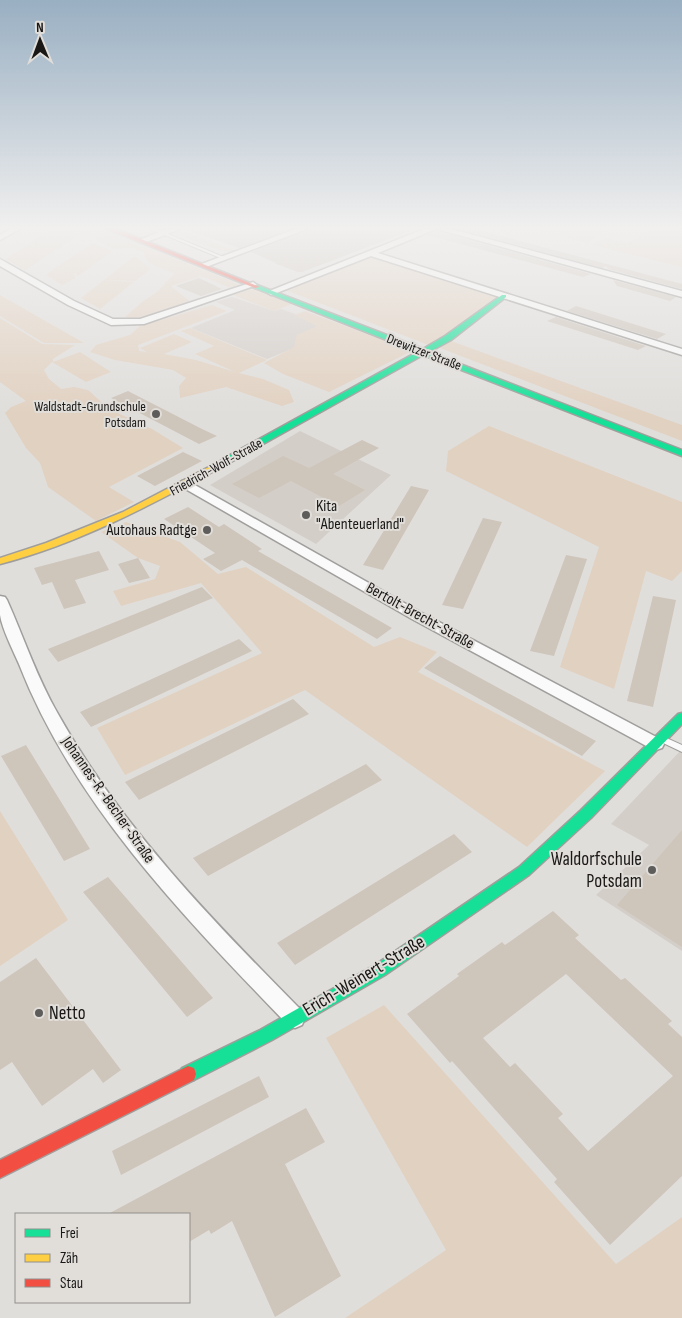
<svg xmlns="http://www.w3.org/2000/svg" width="682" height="1318" font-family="'Sofia Sans Condensed',sans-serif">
<rect width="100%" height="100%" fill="#e0dedb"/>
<!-- built -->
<path fill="#d4cec9" d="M232 297 274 311 281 309 323 324 311 341 267 359 191 328 235 310 216 302Z
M300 431 391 475 316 544 210 485Z
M682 749V951L596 895 649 845 611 824Z"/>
<!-- green -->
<path fill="#e1d1c1" d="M51 229H57L61 233 60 229H102L243 286 233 289 201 276 171 286 191 302 135 319 125 317 142 302 157 292 175 273C162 268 147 266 143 252L132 248 114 249 107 246 89 234 64 233 80 234 25 270 6 259Z
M532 229H609L587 243Z
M642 229H682V267L593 245 605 238 627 243 647 231Z
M183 231 235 251C223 254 192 241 180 234Z
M92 243 112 251 78 276 75 273 74 274 75 278 62 285 46 275 82 250 84 252V249Z
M370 255 501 296 431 346 283 289Z
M135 256 150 269 135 281 104 280Z
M104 280 134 282 100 309 81 298Z
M248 289 254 290 292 304 274 311 233 295Z
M0 295 84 343H44L0 316Z
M212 305 227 311 138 345 139 351 147 352 140 348 174 334 192 342 164 354 196 360 235 372 195 354 214 346 181 331 190 328 267 360 239 373 263 379 289 390 294 402 282 406 226 387 180 398 179 386 186 378 173 370 115 360 90 352 96 345 130 335 140 326Z
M305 311 412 351 329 392 283 374 264 363 294 347 297 335 317 326 294 315Z
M0 318 42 344 75 345 53 359V362L80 352 111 372 86 382 52 362 44 370 49 379 61 389 74 387 88 390 109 409 152 429 183 448 109 487 134 502 96 521 48 487 40 463 26 448 5 413 11 407 26 401 0 382Z
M451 341 682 425V441L440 348Z
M489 426 682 502V571L672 581 646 571 614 689 560 667 599 547 446 471 448 451Z
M126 522 180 542 218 574 246 567 374 647 400 637 437 652 418 672 605 771 527 847 305 690 125 775 97 728 262 653 201 583 121 606 113 591 155 579 160 566 138 558 101 532Z
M0 811 68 920 0 966Z
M384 1005 616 1264 682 1217V1318H345L446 1250 326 1038Z"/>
<!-- building -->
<path fill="#cec5bb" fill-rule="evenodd" d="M191 229H289L239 248 190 231Z
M309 229H410V231L302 272H298L274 263H276L251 252Z
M459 229H475L682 284V289L608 269 606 266 602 268Z
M437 231 591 274 583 277 427 235Z
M199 278 222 289 201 296 176 286Z
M613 280 676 297 670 301 649 295 617 286Z
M576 306 643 327 666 334 657 339 567 311Z
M556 317 646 346 638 350 547 321Z
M128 391 202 429 217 436 199 444 111 398Z
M362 440 379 448 333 474 365 490 339 506 291 481 259 498 232 484 283 456 309 468Z
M183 452 202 461 155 486 137 476Z
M411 486 429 490 383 570 363 565Z
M188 507 219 527 224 524 262 549 258 551 392 628 377 639 242 560 221 571 203 559 215 553 164 519Z
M483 518 502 522 463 609 442 605Z
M99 551 109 570 75 580 86 603 64 609 52 582 42 585 34 568Z
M566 555 587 559 554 656 530 651Z
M138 558 150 578 129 583 118 564Z
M202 587 213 598 58 662 48 649Z
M653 596 676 600 653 707 627 701Z
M239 639 252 651 91 727 80 712Z
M440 656 596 741 582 756 424 668Z
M293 699 309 714 139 800 125 782Z
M26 745 90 849 64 861 1 756Z
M366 764 382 780 208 876 193 858Z
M682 830V947L617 905Z
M454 834 472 852 295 965 277 943Z
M108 877 213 998 187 1017 83 892Z
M553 911 579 935 575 938 621 980 625 978 672 1021 668 1024 682 1037V1176L610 1245 554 1182 557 1179 452 1061 450 1063 407 1014 459 976 457 974 502 942 505 945ZM566 974 673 1076 588 1151 558 1118 563 1114 515 1063 510 1067 483 1038Z
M36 958 121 1070 103 1083 93 1069 42 1106 12 1062 0 1070V982Z
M259 1076 269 1097 121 1175 112 1151Z
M306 1108 325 1142 285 1164 341 1276 275 1317 232 1221 211 1234 209 1230 189 1242V1214H108Z"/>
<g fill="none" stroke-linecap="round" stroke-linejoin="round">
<defs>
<path id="lane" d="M150 229H156L226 258 223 259Z
M662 736 682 745V752L659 741 658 739 659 737Z"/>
<path id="street" d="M10 229H20L0 240V235Z
M167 229H180L144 243 137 241Z
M295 229H307L206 267 199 265Z
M424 229H436L378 253 682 349V355L371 256 274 294 271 295 267 292Z
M437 229H451L682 291V297Z
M0 259 74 301 113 319H140L250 283 253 282 257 285 144 324 111 325 68 305 0 266Z
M186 480 422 613 662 740 664 744 662 748 656 750 650 748 412 619 182 487 180 484 182 481Z
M0 596 5 597 7 600C24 638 37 678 58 714 121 827 212 920 302 1011L305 1018 302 1025 295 1028 288 1025C185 918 74 805 19 664 13 650 2 629 0 615 0 609 0 602 0 596Z"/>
<path id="fast" d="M257 285 423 349 445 336 502 295H506V297L451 340 429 352 682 450V456L423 355 229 463H223V459L417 352 255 288 254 287Z
M682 713V724L591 818 529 875 385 975 272 1040 194 1080 188 1082 182 1080 180 1074 182 1068 260 1030 375 965 519 867 581 810 678 714Z"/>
<path id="slow" d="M226 458 229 459V463C156 502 81 543 0 564V558L46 543 123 512Z"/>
<path id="jam" d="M107 229H116L260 287 255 288Z
M188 1066 194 1068 196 1074 194 1080 0 1178V1160Z"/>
</defs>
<!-- lane casing -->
<use href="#lane" stroke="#9f9e9c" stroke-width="2"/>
<!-- street casing -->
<use href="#street" stroke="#9f9e9c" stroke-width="3"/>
<!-- fast casing -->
<use href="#fast" stroke="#9f9e9c" stroke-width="3"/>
<!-- slow casing -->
<use href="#slow" stroke="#9f9e9c" stroke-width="3"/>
<!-- jam casing -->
<use href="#jam" stroke="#9f9e9c" stroke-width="3"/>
<!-- lane -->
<use href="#lane" fill="#fafafa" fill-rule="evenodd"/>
<!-- street -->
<use href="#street" fill="#fafafa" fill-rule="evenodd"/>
<!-- fast -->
<use href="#fast" fill="#16e098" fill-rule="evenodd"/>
<!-- slow -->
<use href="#slow" fill="#ffcf43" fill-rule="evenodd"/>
<!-- jam -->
<use href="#jam" fill="#f24e42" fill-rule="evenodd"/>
</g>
<!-- sky -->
<linearGradient id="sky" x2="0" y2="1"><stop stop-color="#99afc2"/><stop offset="0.55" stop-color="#f1f0ef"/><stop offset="1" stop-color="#f1f0ef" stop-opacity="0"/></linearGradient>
<rect width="682" height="414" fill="url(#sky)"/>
<!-- markers -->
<g fill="#5f5d5c" stroke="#e1deda" stroke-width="2">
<circle cx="156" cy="414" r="5"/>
<circle cx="306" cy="515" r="5"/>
<circle cx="207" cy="530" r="5"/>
<circle cx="652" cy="870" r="5"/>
<circle cx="39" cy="1013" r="5"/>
</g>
<g text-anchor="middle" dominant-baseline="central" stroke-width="4" stroke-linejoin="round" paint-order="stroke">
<!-- far-street labels -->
<g font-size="14" fill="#191817" stroke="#e1deda">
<text transform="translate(424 352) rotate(21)">Drewitzer Straße</text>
<text transform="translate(216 467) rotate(-29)">Friedrich-Wolf-Straße</text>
</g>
<!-- far-poi labels -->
<g font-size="14" fill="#191817" stroke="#e1deda" text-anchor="end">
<text x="146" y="406">Waldstadt-Grundschule<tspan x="146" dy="16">Potsdam</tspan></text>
</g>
<!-- poi labels -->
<g font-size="16" fill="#191817" stroke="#e1deda" text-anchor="start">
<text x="316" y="506">Kita<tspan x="316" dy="18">"Abenteuerland"</tspan></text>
<text x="197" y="530" text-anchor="end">Autohaus Radtge</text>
</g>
<!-- street labels -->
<g font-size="16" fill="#191817" stroke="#e1deda">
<text transform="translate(420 616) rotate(29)">Bertolt-Brecht-Straße</text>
<text transform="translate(108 800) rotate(55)">Johannes-R.-Becher-Straße</text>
</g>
<!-- near-poi labels -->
<g font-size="19" fill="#191817" stroke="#e1deda" text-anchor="end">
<text x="642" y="859">Waldorfschule<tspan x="642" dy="22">Potsdam</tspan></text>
<text x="49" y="1013" text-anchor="start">Netto</text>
</g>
<!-- near-street labels -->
<g font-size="19" fill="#191817" stroke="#e1deda">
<text transform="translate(364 976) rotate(-31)">Erich-Weinert-Straße</text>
</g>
</g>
<!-- legend -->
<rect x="15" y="1213" width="175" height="90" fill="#e1deda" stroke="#918f8c"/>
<rect x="25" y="1229" width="25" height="8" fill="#16e098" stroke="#918f8c"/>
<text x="60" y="1238" font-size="15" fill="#191817">Frei</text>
<rect x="25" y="1254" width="25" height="8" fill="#ffcf43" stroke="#918f8c"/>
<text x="60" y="1263" font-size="15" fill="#191817">Zäh</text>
<rect x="25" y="1279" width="25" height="8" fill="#f24e42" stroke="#918f8c"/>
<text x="60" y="1288" font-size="15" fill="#191817">Stau</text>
<!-- north arrow -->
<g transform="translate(40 40) rotate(359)" stroke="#e1deda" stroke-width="4" paint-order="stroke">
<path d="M0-4L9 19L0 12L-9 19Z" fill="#191817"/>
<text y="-8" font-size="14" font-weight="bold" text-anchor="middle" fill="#191817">N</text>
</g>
</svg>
